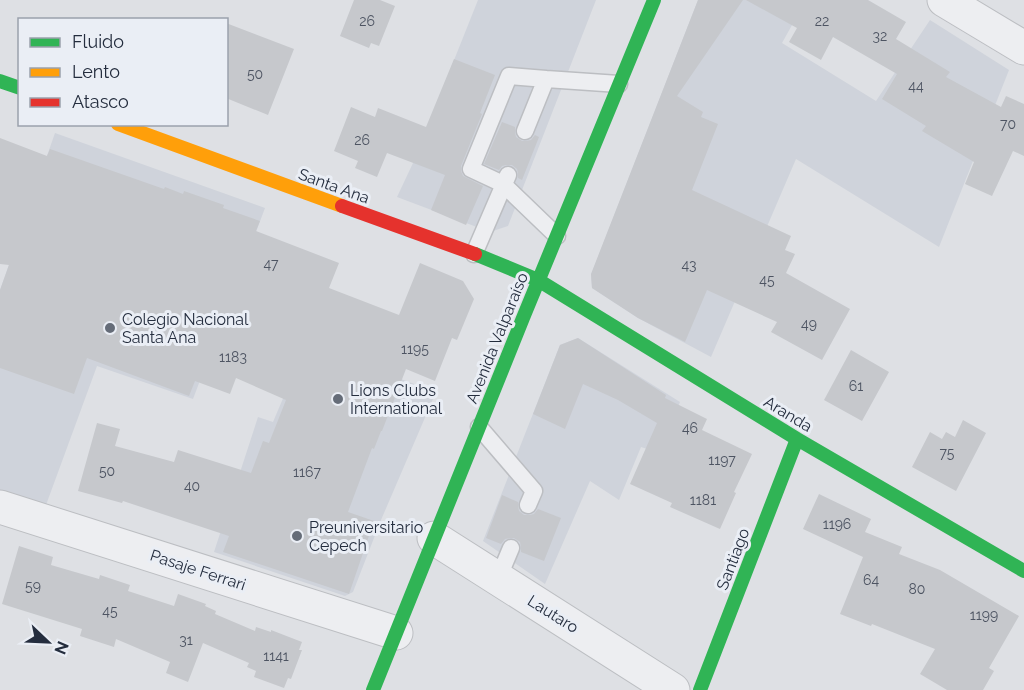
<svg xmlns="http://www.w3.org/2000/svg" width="1024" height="690" font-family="Raleway,sans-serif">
<rect width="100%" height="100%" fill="#dee0e4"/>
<!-- built -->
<path fill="#cfd3db" d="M478 0H596L508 226 490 232 397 197 413 163Z
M698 0H806L782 43 876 101 930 20 1009 70 939 247 796 159 711 357 638 318 592 288 591 275Z
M55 133 265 208 193 399 97 366 46 505 0 490V290Z
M578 338 680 402 657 452 641 447 619 500 590 481 545 584 483 541 560 345Z
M306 344 436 392 381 520 353 592 345 596 214 552 258 417 273 422Z"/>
<!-- building -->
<path fill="#c6c8cc" d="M354 0H380L395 6 379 46 371 43 369 48 340 36Z
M698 0H743L677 96 703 112 701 117 718 124 692 190 791 236 785 250 795 254 786 273 850 309 822 360 771 332 777 322 707 290 685 342 638 318 592 288 591 274Z
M746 0H868L906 22 896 39 950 72 946 77 1001 107 1006 96 1024 104V156L1013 151 992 196 965 184 974 162 922 131 926 126 882 99 897 74 833 37 821 60 789 42 797 28Z
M226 23 294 49 268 115 226 98Z
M454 59 495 75 480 113 482 114 461 166V171L463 176 483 186 466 225 431 210 445 175 387 153 377 177 355 168 358 161 334 151 351 107 375 117 378 108 426 127Z
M502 122 515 127V132L516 137 522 141H526L531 140 535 135 539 137 522 180 518 178V173L517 169 512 165H506L502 166 499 170 484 164Z
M0 138 47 156 50 149 164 189 165 187 183 194 184 191 224 205 223 208 260 221 256 231 339 263 329 288 399 315 420 263 463 281 474 299 457 340 452 338 435 381 406 369 382 431H381L374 449 372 448 348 512 374 521 349 594 223 552 229 536 123 501 122 503 78 491 97 423 120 429 115 446 174 462 178 450 251 473 263 441 269 443 286 400 236 378 230 394 195 381 189 396 87 358 74 394 0 368V290L9 265 0 264Z
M578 338 666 395 665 398 707 419 702 430 752 454 734 492 736 493 720 529 670 507 672 503 630 484 657 423 618 400 583 384 565 429 533 414 560 345Z
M851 350 889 372 862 421 824 400Z
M963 420 986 433 956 491 912 467 930 432 942 439 946 432 955 437Z
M819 494 871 519 865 532 902 547 899 554 940 570 1019 616 989 668 994 671 983 690H947L920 674 935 649 872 624 871 626 840 614 863 557 803 529Z
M502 495 518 502V506L519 511 524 515H530L534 514 538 509 561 518 544 561 521 552V547L520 542 514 538H510L505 539 501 544 486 538Z
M19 546 53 557 51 565 99 579 100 575 130 585 128 591 174 606 178 594 206 604 205 606 216 611 215 614 255 631 256 627 271 632V630L302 642 299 650H302L291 679 288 678 284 688 254 677 256 671 247 667 249 663 203 643 188 682 166 673 170 662 116 639 114 647 80 636 82 629 2 604Z"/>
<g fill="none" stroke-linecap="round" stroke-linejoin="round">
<defs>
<path id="lane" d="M546 79 509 76 471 169 503 184 557 236
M525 131 546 79 619 84
M474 254 508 175
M479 427 534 491 528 505
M498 579 511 548"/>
<path id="street" d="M944 0 1024 48
M0 507 396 633
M434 538 673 690"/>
</defs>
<!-- lane casing -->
<use href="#lane" stroke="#bcbec2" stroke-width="19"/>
<!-- street casing -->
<use href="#street" stroke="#bcbec2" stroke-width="35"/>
<!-- lane -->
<use href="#lane" stroke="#edeef1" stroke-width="16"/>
<!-- street -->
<use href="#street" stroke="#edeef1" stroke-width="33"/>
<!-- fast -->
<path stroke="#30b455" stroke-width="14" d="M0 81 20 88
M475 254 538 280 797 439 1024 571
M373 690 523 318 654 0
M700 690 797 439"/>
<!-- slow -->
<path stroke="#ff9f0a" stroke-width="14" d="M118 124 342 206"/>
<!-- jam -->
<path stroke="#e5322d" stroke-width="14" d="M342 206 475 254"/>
</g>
<!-- markers -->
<g fill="#656c78" stroke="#eaeef5" stroke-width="2">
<circle cx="110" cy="328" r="6"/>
<circle cx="338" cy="399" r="6"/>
<circle cx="297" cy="536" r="6"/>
</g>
<g text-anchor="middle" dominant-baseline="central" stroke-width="6" stroke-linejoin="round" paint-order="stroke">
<!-- number labels -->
<g font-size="14" fill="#4d5462">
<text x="367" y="21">26</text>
<text x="822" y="21">22</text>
<text x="880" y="36">32</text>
<text x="255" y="74">50</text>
<text x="916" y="86">44</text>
<text x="1008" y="124">70</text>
<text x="362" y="140">26</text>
<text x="271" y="264">47</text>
<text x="689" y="265">43</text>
<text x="767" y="280">45</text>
<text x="809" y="324">49</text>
<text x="415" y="349">1195</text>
<text x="233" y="357">1183</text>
<text x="856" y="386">61</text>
<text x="690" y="428">46</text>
<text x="947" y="453">75</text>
<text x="722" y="460">1197</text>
<text x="107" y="471">50</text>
<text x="307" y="472">1167</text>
<text x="192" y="486">40</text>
<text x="703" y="500">1181</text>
<text x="837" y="524">1196</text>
<text x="871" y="580">64</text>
<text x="33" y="586">59</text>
<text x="917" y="589">80</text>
<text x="110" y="611">45</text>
<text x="984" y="615">1199</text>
<text x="186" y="640">31</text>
<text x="276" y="656">1141</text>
</g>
<!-- street labels -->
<g font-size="16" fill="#242d3e" stroke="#eaeef5">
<text transform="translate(334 186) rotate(20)">Santa Ana</text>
<text transform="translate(497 338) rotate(-68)">Avenida Valparaíso</text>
<text transform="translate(788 414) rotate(31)">Aranda</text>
<text transform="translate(733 559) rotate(-69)">Santiago</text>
<text transform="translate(198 570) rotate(18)">Pasaje Ferrari</text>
<text transform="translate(553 614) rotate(32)">Lautaro</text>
</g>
<!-- poi labels -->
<g font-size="16" fill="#242d3e" stroke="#eaeef5" text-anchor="start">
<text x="122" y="319">Colegio Nacional<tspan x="122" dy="18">Santa Ana</tspan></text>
<text x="350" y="390">Lions Clubs<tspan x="350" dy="18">International</tspan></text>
<text x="309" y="527">Preuniversitario<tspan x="309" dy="18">Cepech</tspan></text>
</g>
</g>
<!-- legend -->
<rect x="18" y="18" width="210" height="108" fill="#eaeef5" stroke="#9ba1ac" stroke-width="1.5"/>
<rect x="30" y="38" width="30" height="9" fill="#30b455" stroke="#9ba1ac" stroke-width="1.5"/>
<text x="72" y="48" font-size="18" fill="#242d3e">Fluido</text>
<rect x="30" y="68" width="30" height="9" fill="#ff9f0a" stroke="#9ba1ac" stroke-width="1.5"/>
<text x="72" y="78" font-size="18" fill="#242d3e">Lento</text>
<rect x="30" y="98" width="30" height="9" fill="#e5322d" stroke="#9ba1ac" stroke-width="1.5"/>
<text x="72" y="108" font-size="18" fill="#242d3e">Atasco</text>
<!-- north arrow -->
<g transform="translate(48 642) rotate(113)" stroke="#eaeef5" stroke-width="4.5" paint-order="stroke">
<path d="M0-4.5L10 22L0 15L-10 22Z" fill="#242d3e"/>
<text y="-9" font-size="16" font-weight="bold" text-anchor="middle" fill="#242d3e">N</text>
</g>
</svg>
